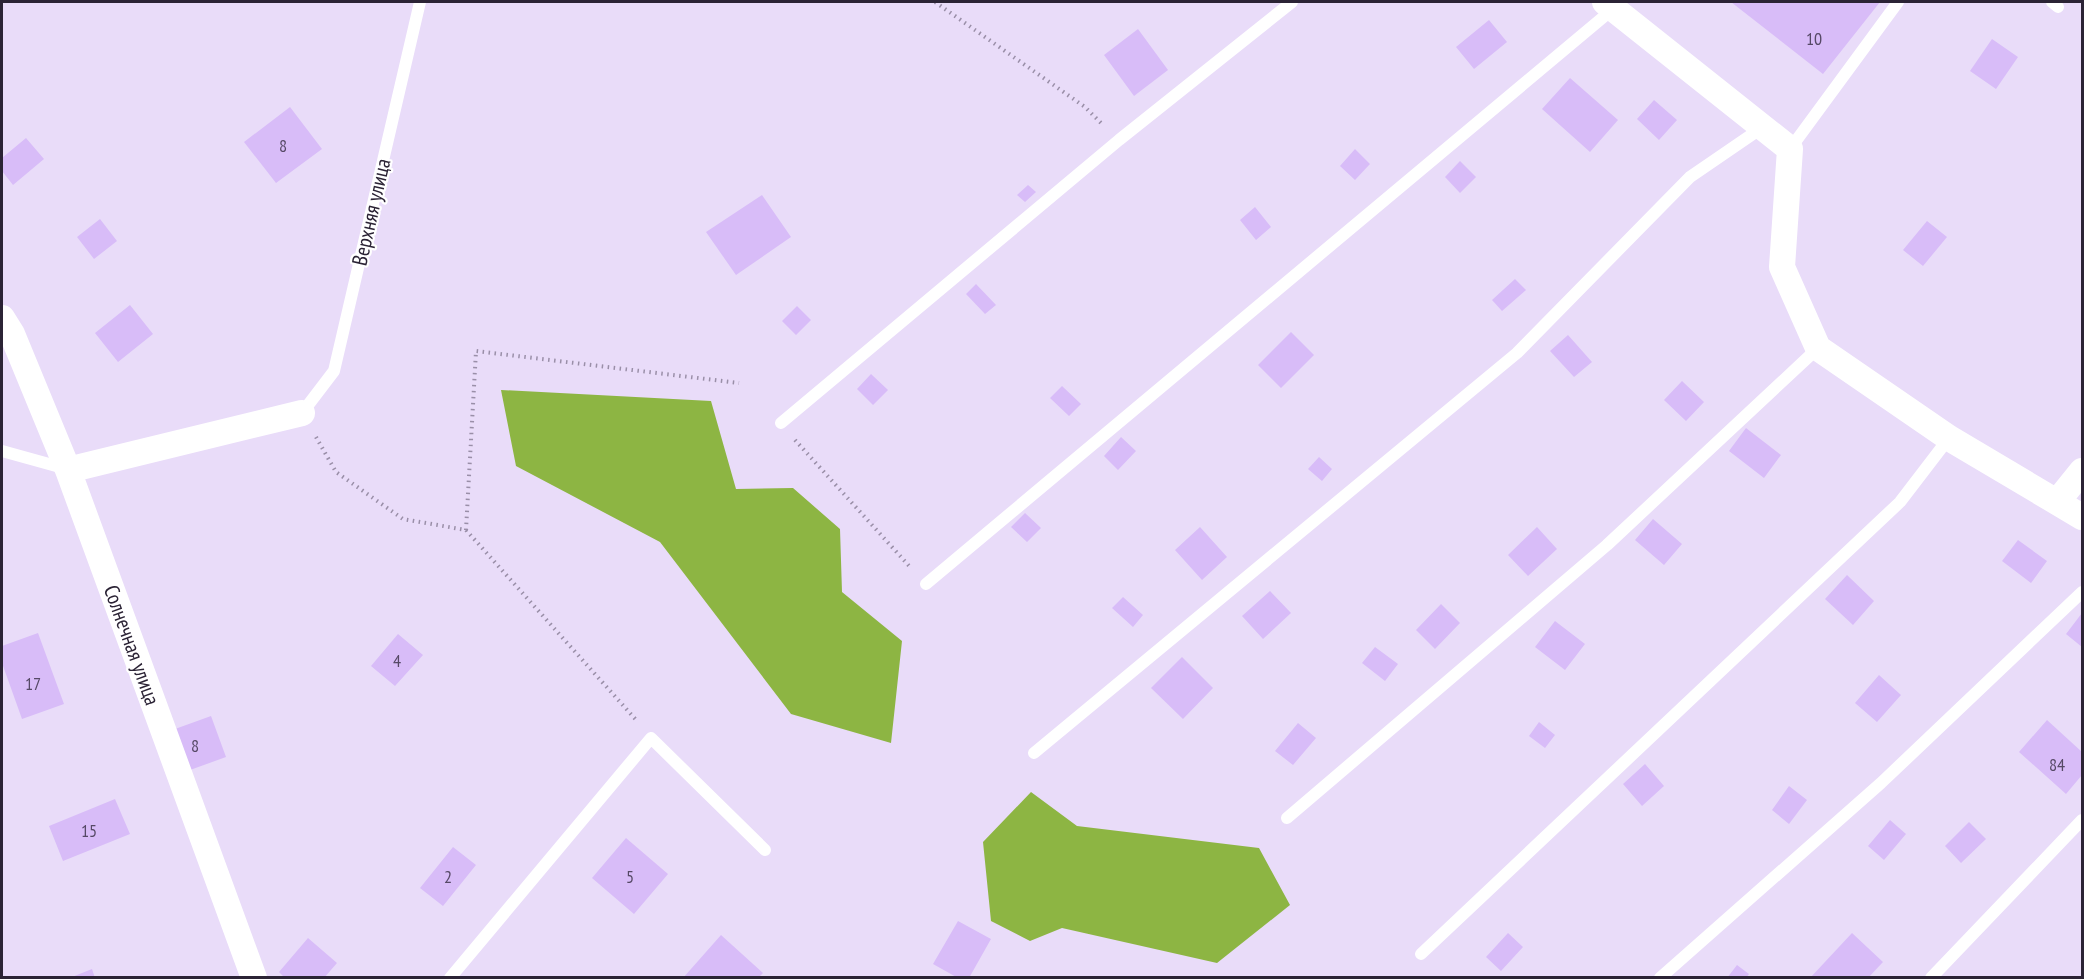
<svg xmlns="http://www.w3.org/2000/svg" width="2084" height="979" font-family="'PT Sans Narrow',sans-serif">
<rect width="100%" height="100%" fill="#e9dcf9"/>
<!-- water -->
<path fill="#8db543" d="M501 390 711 401 736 489 793 488 840 529 842 592 902 641 891 743 791 714 660 542 516 466Z
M1031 792 1077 826 1259 848 1290 905 1217 963 1062 928 1030 941 991 921 983 842Z"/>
<!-- building -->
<path fill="#d8bcf8" d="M1731 2H1880L1823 74Z
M1489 20 1507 42 1474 69 1456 47Z
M1138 29 1168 70 1134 96 1104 55Z
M1992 39 2018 57 1996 89 1970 71Z
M1570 78 1618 120 1590 152 1542 109Z
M1654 100 1677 120 1659 140 1637 119Z
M290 107 322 149 276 183 244 142Z
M26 138 44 159 13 185 2 171V158Z
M1355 149 1370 164 1355 180 1340 166Z
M1460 161 1476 177 1460 193 1445 177Z
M1028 185 1036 192 1025 202 1017 195Z
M762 195 791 237 736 275 706 232Z
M1255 207 1271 227 1256 240 1240 220Z
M100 219 117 241 94 259 77 237Z
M1927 221 1947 237 1923 266 1903 250Z
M1515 279 1526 290 1502 311 1492 300Z
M976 284 996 305 985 314 966 294Z
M130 305 153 334 118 362 95 333Z
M797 306 811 320 796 335 782 321Z
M1291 332 1314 355 1281 388 1258 365Z
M1568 335 1592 362 1574 377 1550 351Z
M871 374 888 390 873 405 857 389Z
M1682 381 1704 402 1686 421 1664 400Z
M1062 386 1081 404 1069 416 1050 398Z
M1746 428 1781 455 1764 478 1729 451Z
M1121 437 1136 451 1118 470 1104 456Z
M1319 457 1332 469 1322 481 1308 469Z
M1025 513 1041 528 1027 542 1011 527Z
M1653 519 1682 544 1664 565 1635 540Z
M1200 527 1227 557 1202 580 1175 550Z
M1537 527 1557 549 1528 576 1508 555Z
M2018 540 2047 561 2031 583 2002 561Z
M1847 575 1874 601 1853 625 1825 599Z
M1270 591 1291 613 1263 639 1242 616Z
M1123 597 1143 615 1133 627 1112 608Z
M1441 604 1460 623 1435 649 1416 630Z
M2082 613V647L2066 634Z
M1555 621 1585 644 1565 670 1535 647Z
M38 633 64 704 22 719 2 663V646Z
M398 634 423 655 395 686 371 666Z
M1375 647 1398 664 1385 681 1362 663Z
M1182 657 1213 688 1183 719 1151 688Z
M1879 675 1901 695 1877 722 1855 703Z
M211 716 226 757 179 774 164 733Z
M2047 720 2082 752V775L2066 794 2019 752Z
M1539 722 1555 735 1545 748 1529 736Z
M1298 723 1316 738 1293 765 1275 751Z
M1645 764 1664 786 1642 806 1623 784Z
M1789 786 1807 800 1789 824 1772 810Z
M115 799 130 834 63 861 49 826Z
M1890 820 1906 834 1884 860 1868 846Z
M1969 822 1986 839 1961 863 1945 846Z
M626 838 668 874 634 914 592 878Z
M453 847 476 865 443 906 420 888Z
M958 921 991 939 969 978H958L933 964Z
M1508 933 1523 947 1501 971 1486 957Z
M1852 933 1883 962 1868 978H1810Z
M721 935 763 973 758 978H683Z
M308 938 337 963 324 978H285L279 972Z
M1737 965 1749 974 1746 978H1727Z
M92 969 95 978H72V977Z"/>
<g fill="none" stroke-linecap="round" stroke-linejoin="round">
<!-- path -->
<path stroke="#9a8fa8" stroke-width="4" stroke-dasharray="1.5 4.5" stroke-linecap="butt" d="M935 2 1085 107 1103 125
M316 437 336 472 403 519 466 530 476 351 739 383
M795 440 911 568
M466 530 638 722"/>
<!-- lane -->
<path stroke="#fff" stroke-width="12" d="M2052 2 2058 7
M1790 149 1898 2
M302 413 334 371 420 2
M781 423 1119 140 1292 2
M2 451 67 469
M926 584 1613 9
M1034 753 1517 353 1690 177 1763 127
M1287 818 1607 545 1818 348
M1421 954 1900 502 1949 438
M450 978 651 738 765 850
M1660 978 1881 783 2082 592
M1931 978 2082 820"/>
<!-- street -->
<path stroke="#fff" stroke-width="26" d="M1605 2 1790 149 1782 267 1818 348 1949 438 2082 517
M2 318 12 334 68 470 254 978
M68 470 302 413
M2057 502 2082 471"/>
</g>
<g text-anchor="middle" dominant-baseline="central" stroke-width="4.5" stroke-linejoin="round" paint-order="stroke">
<!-- number labels -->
<g font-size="18" fill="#564966">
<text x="1814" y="38">10</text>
<text x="283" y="145">8</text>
<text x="397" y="660">4</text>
<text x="33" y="683">17</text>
<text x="195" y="745">8</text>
<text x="2057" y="764">84</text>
<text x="89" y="830">15</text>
<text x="448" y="876">2</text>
<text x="630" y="876">5</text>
</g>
<!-- street labels -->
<g font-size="21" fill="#2b2335" stroke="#fff">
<text transform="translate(371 212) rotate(-77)">Верхняя улица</text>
<text transform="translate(132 645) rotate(70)">Солнечная улица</text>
</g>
</g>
<!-- border -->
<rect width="2084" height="979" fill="none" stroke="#2b2335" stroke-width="6"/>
</svg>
